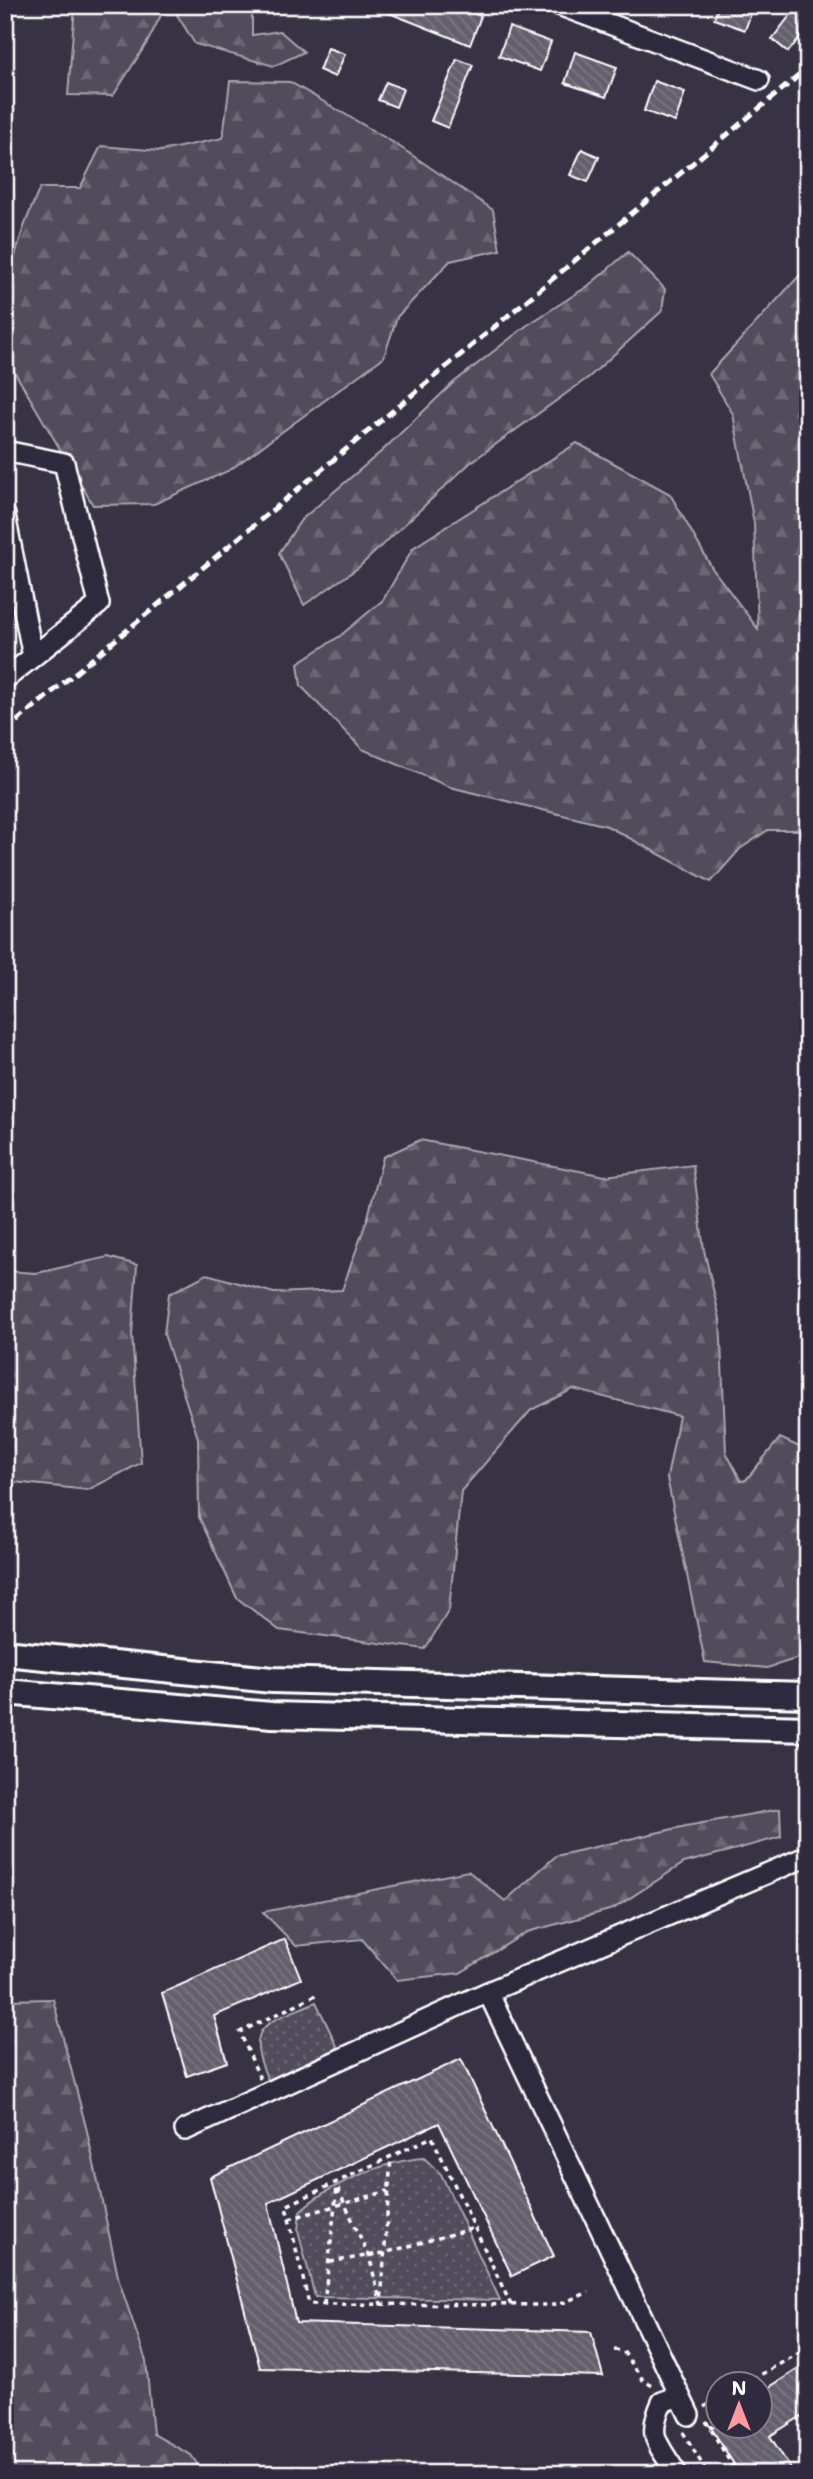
<svg xmlns="http://www.w3.org/2000/svg" width="813" height="2479" font-family="'Shantell Sans',sans-serif">
<defs>
<pattern id="forest-firs" width="22" height="20" patternUnits="userSpaceOnUse" patternTransform="scale(1.75)"><rect width="22" height="20" fill="#514c5c"/><path d="M5 1l3.5 6h-7zM16 11l3.5 6h-7z" fill="#6b6774"/></pattern>
<pattern id="park-dots" width="8" height="8" patternUnits="userSpaceOnUse" patternTransform="scale(1.75)"><rect width="8" height="8" fill="#514c5c"/><path d="M2 2h.1M6 6h.1" fill="none" stroke="#6b6774" stroke-width="1.8" stroke-linecap="round"/></pattern>
<pattern id="building-back-hatch" width="6" height="6" patternUnits="userSpaceOnUse" patternTransform="scale(1.75)"><rect width="6" height="6" fill="#635f6d"/><path d="M-1 5l2 2M0 0l6 6M5-1l2 2" fill="none" stroke="#7a7783"/></pattern>
</defs>
<rect width="100%" height="100%" fill="#373345"/>
<filter id="ink" filterUnits="userSpaceOnUse"><feTurbulence type="fractalNoise" baseFrequency=".0143" numOctaves="2"/><feDisplacementMap in="SourceGraphic" scale="14" xChannelSelector="R" yChannelSelector="G"/><feConvolveMatrix kernelMatrix="1 2 1 2 8 2 1 2 1" color-interpolation-filters="sRGB"/></filter>
<g filter="url(#ink)">
<!-- forest -->
<path fill="url(#forest-firs)" stroke="#a8a6ae" stroke-width="2" d="M75 5H166L148 41 113 96 68 95Z
M171 5H252V35L280 31 304 52 274 66 195 44Z
M230 81 290 82 394 143 493 210 500 250 450 261 397 317 384 357 230 470 154 504 93 505 11 366C0 298 12 249 40 188H80L101 146 161 151 223 138Z
M628 252 665 289 662 311 589 377 470 463 358 568 304 605 279 553 301 520 383 450 453 383 526 326 588 286Z
M801 274 808 276V830H768L740 849 711 882 607 826 450 787 362 749 301 686 298 663 340 636 383 600 413 548 577 443 670 494 712 568 758 629 754 523 733 414 709 374Z
M420 1140 605 1176 693 1165 704 1250 720 1319 726 1452 741 1481 746 1480 780 1438 808 1451V1655L767 1668 705 1662 667 1478 679 1416 573 1389 531 1410 461 1491 449 1610 425 1649 279 1630 237 1598 199 1517 198 1438 164 1334 169 1294 207 1274 274 1293 342 1290 368 1217 383 1157Z
M108 1257 137 1265 132 1334 141 1463 88 1490 5 1481V1271L37 1273Z
M780 1809 781 1837 684 1863 613 1909 527 1932 460 1973 397 1980 362 1939 296 1946 263 1912 468 1871 505 1901 556 1856 686 1826Z
M53 1999 87 2131 119 2281 146 2361 153 2434 191 2455 204 2474H5V2000Z"/>
<!-- park -->
<path fill="url(#park-dots)" stroke="#a8a6ae" stroke-width="2" d="M316 2002 338 2048 268 2080C242 2022 269 2023 316 2002Z
M424 2158 441 2174 500 2300 315 2297 298 2230 300 2211C327 2185 387 2160 424 2158Z"/>
<!-- building -->
<path fill="url(#building-back-hatch)" stroke="#fff" stroke-width="2" d="M369 5H451L481 16 470 45Z
M719 5H754L745 30 714 19Z
M795 9 808 19V27L788 52 772 39Z
M509 27 551 42 540 71 499 56Z
M328 48 345 54 335 77 319 70Z
M575 52 617 67 606 97 565 83Z
M457 59 473 65 448 128 431 121Z
M654 81 685 92 675 122 644 111Z
M386 82 403 89 396 107 378 100Z
M582 149 599 157 588 182 570 175Z
M285 1939 301 1979 214 2016 227 2062 187 2076 162 1993Z
M461 2059 554 2256 512 2276 439 2123 268 2203 296 2323 591 2332 603 2376 260 2368 210 2177Z
M808 2363V2412L770 2436 794 2474H740L710 2426H760V2393Z"/>
<g fill="none" stroke-linecap="round" stroke-linejoin="round">
<defs>
<path id="minor" d="M559 5 759 80
M5 451 64 463 99 604 5 679
M5 515 33 657
M488 1992 808 1856
M185 2130 488 1992 689 2415
M677 2474C658 2443 646 2438 662 2402L679 2396"/>
<path id="major" d="M5 1653 272 1680 808 1695
M5 1692 272 1715 808 1729"/>
</defs>
<!-- minor casing -->
<use href="#minor" stroke="#fff" stroke-width="24"/>
<!-- major casing -->
<use href="#major" stroke="#fff" stroke-width="30"/>
<!-- path -->
<path stroke="#fff" stroke-width="3.5" stroke-dasharray="5 5" stroke-linecap="butt" d="M260 2079 240 2032 318 1994
M289 2219 388 2191
M330 2262 384 2253 474 2228
M324 2304 337 2187 369 2256 381 2304 391 2157
M511 2305 432 2137 286 2206 309 2304 558 2305 589 2292
M614 2350 623 2351 643 2380 654 2387
M744 2384 808 2348
M704 2407 718 2399
M706 2421 737 2474
M683 2432 708 2474
M808 2440 800 2445 808 2459"/>
<!-- minor -->
<use href="#minor" stroke="#2f2a3d" stroke-width="19"/>
<!-- major -->
<use href="#major" stroke="#2f2a3d" stroke-width="24"/>
<!-- rail -->
<path stroke="#fff" stroke-width="5" stroke-dasharray="10 5" stroke-linecap="butt" d="M5 731 808 68"/>
</g>
</g>
<!-- margin -->
<rect width="813" height="2479" fill="none" stroke="#2f2a3d" stroke-width="28"/>
<rect x="14" y="14" width="785" height="2451" fill="none" stroke="#fff" stroke-width="2.5" filter="url(#ink)"/>
<!-- north arrow -->
<g transform="translate(739 2405)"><circle r="33" fill="#2f2a3d" stroke="#827f8b" stroke-width="2"/>
<path d="M0-5L12 26L0 18L-12 26Z" fill="#ff9aa2"/>
<text y="-10" font-size="19" font-weight="bold" text-anchor="middle" fill="#ffffff">N</text>
</g>
</svg>
